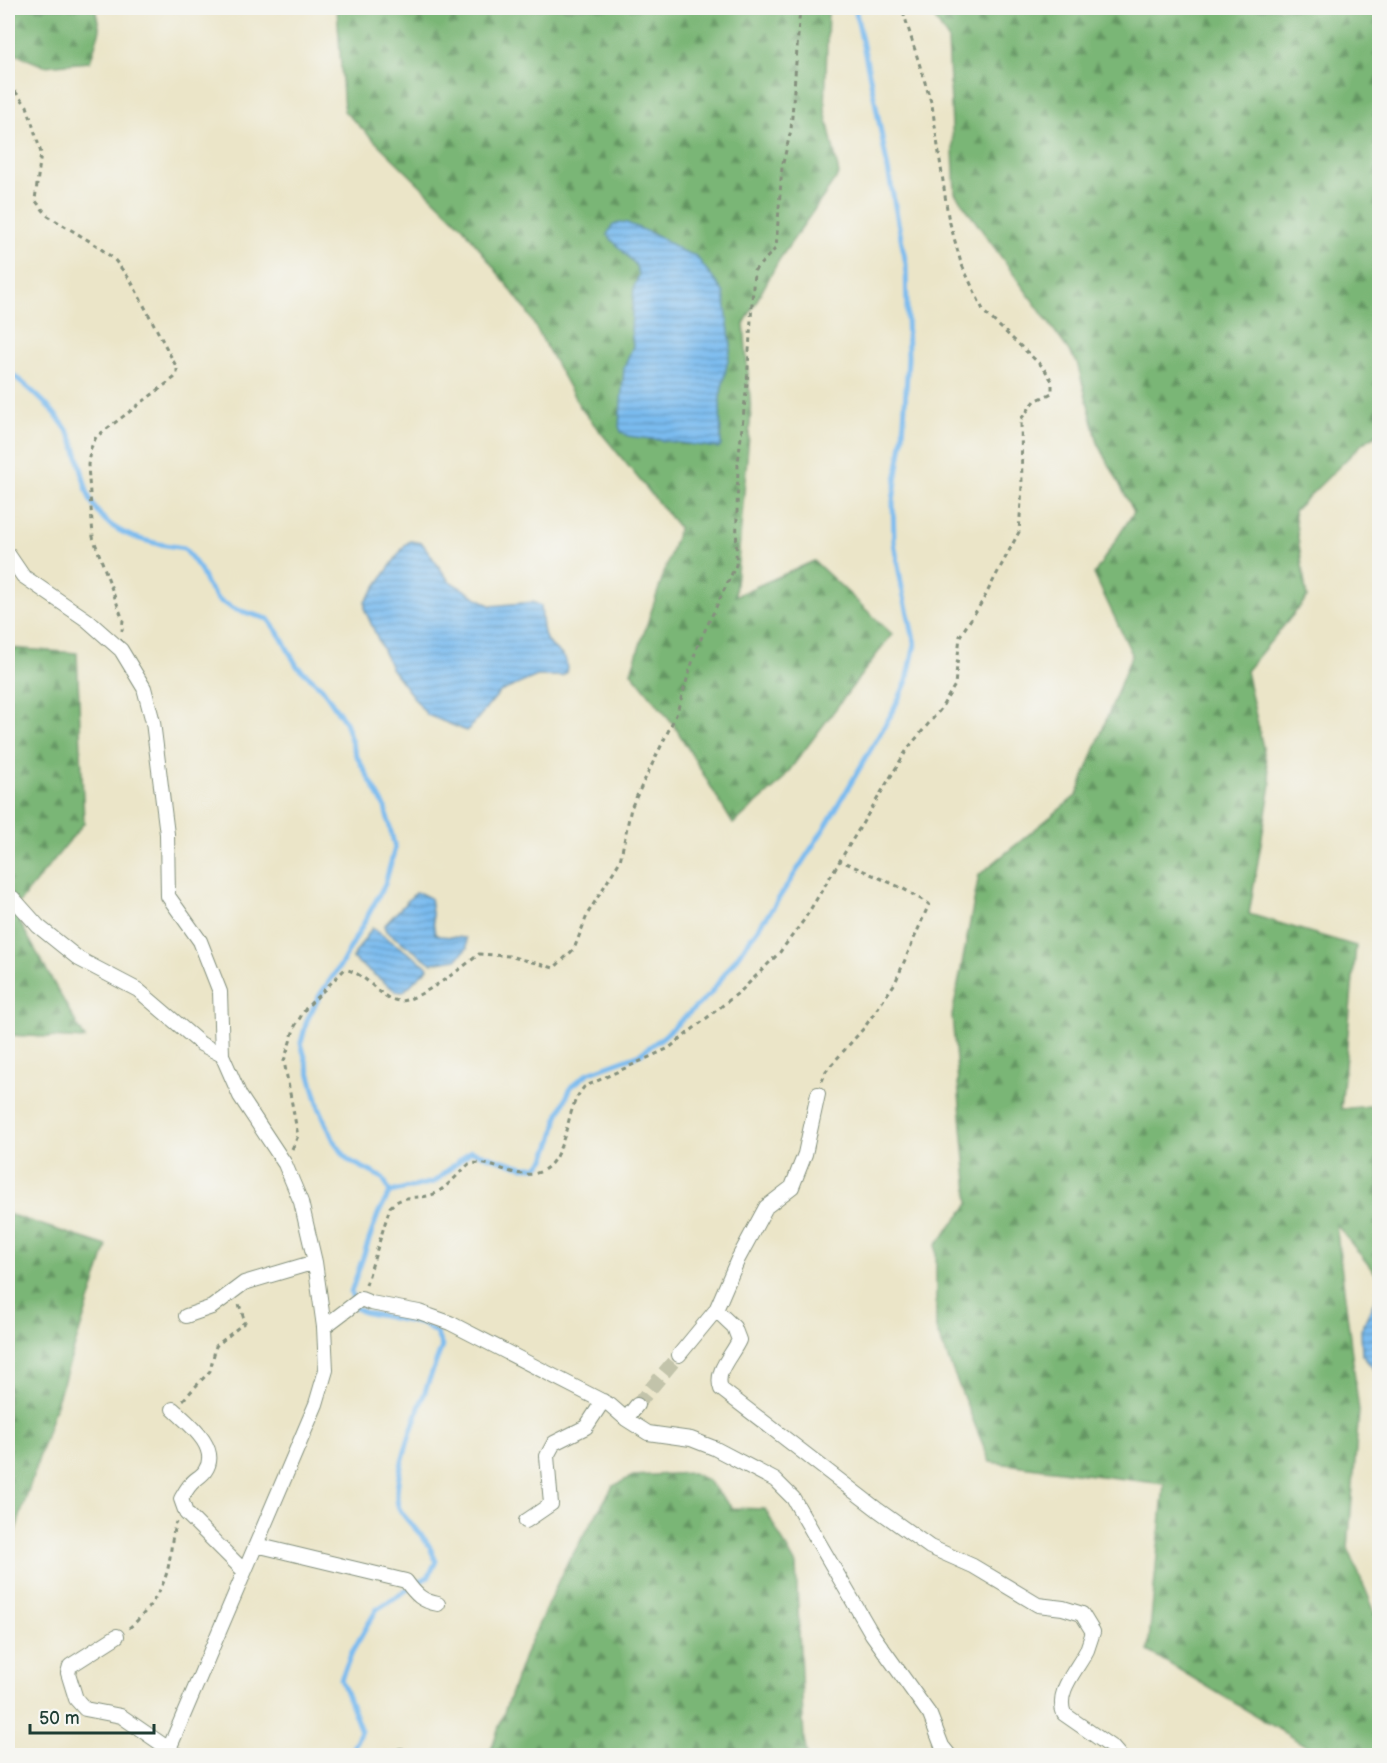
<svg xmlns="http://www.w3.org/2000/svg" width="1387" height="1763" font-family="'Balsamiq Sans',sans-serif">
<defs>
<pattern id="forest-firs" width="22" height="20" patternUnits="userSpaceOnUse" patternTransform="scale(1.5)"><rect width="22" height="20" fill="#7ab676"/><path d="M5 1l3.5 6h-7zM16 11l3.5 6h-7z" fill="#639562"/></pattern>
<pattern id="water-rules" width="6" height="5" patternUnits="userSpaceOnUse" patternTransform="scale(1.5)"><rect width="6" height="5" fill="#7abbef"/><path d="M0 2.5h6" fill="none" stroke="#6399c2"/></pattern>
</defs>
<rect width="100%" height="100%" fill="#f6f6f2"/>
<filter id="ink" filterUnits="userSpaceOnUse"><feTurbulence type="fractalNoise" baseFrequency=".0167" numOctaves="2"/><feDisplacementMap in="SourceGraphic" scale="12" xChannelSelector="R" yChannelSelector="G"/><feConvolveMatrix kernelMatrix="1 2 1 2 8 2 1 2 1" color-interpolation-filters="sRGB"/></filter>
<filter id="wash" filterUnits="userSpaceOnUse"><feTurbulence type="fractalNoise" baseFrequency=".008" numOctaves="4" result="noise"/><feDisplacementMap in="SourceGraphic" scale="24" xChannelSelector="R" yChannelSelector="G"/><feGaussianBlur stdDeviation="1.35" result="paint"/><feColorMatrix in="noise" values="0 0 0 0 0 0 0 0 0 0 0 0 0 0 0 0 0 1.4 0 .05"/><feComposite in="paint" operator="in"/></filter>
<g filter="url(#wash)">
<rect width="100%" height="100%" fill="#ebe5c8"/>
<!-- forest -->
<path fill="url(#forest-firs)" stroke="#4c7a55" stroke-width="1.5" d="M8 8H95L100 30 90 62 44 66 8 51Z
M337 8H828L825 110 839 174 779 260 744 324 751 412 735 596 814 561 892 634 779 784 733 824 674 725 631 672 679 528 580 407 526 310 463 227 344 111Z
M928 8H1379V433L1363 443 1294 511 1307 598 1246 671 1271 784 1249 914 1356 946 1341 1109 1379 1105V1278L1336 1224 1359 1411 1348 1548 1379 1622V1755H1314L1308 1747 1148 1651 1164 1484 990 1462 936 1329V1245L969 1204 952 1016 979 875 1077 795 1132 654 1094 574 1134 512 1098 443 1077 362 955 193 948 39Z
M8 648 77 653 84 823 13 910 85 1039 8 1035Z
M8 1214 107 1246 8 1554Z
M692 1473 707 1480 732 1508 765 1509 796 1565 804 1740 807 1755H489L524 1656 563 1571 613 1486 633 1476Z"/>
<!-- water -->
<path fill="url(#water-rules)" stroke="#4c7c92" stroke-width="1.5" d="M620 222 627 223 658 236 682 251 696 256 724 293 731 346 720 397 721 446 718 448 628 436 621 432 619 426 624 368 633 346 631 329 634 287 639 275 635 264 607 235 612 226Z
M410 541 422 543 449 581 491 606 533 602 541 606C542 616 542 633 547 641 557 654 570 654 566 673L562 676H537L500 692 467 731 427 715 391 668 365 610V602L405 545Z
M415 893H420L430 898 435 934 439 936 466 938 467 948 457 959 431 963 386 931 384 926Z
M372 928 427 966 428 968 403 992 396 991 352 958Z
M1379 1291V1375L1362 1355 1361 1330Z"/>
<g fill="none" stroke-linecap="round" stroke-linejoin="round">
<!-- stream -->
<path stroke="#7abbef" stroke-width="5" d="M8 371C30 388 54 409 69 433 79 451 81 472 87 491 101 535 144 542 184 548L200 569 207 585 218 600 237 610 268 619 281 637 297 666 322 688 345 722 356 755 385 807 395 848 385 884 342 963 320 995 307 1020 301 1043 319 1107 334 1141 348 1160 383 1178 390 1192
M349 1756 361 1731 341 1679 352 1652 377 1609 429 1576 436 1561C433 1555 431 1549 428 1544 420 1531 406 1522 399 1508 387 1481 431 1377 442 1346L436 1333 422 1324 363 1312 356 1308 351 1292 378 1214 390 1192 434 1182 471 1151 523 1167H537L545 1159 553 1138 558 1116 571 1087 588 1073 640 1054 663 1037 710 994 770 912 827 824 892 713 907 681 915 644 902 588 894 542 893 501 903 436 908 358 906 264 875 101 855 8"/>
</g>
</g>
<g filter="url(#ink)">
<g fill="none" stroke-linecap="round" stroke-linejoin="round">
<!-- minor-tunnel -->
<path stroke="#c2c3aa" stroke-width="14" stroke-dasharray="14 7" stroke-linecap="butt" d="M637 1405 679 1355"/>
<defs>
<path id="minor" d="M8 554 23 576 87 620 121 650 144 688 153 722 167 834 168 896 200 941 220 992 222 1055 240 1096 285 1164 301 1202 315 1262 324 1327 326 1370 316 1404 166 1756
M8 895 13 898 38 926 79 959 138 990 201 1044 222 1055
M716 1310 734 1327 739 1340C732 1356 714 1371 721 1389L878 1510 930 1547 973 1566 1038 1605 1063 1608 1082 1614 1093 1632C1091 1638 1089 1644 1087 1650 1077 1670 1055 1691 1064 1714L1113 1748 1120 1756
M186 1316 212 1307 244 1283 315 1262
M324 1327 361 1299 371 1303 419 1312 450 1323 610 1405 626 1419 648 1433 691 1439 714 1448 775 1480 793 1498 872 1634 930 1715 942 1746 950 1756
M679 1355 716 1310 738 1259 766 1207 792 1187 805 1154 818 1094
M173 1409C188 1423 221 1448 205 1471 202 1476 195 1479 191 1484 187 1488 184 1494 181 1499L186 1513 244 1571
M626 1419 637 1405
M526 1521 551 1504 547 1456 554 1443 586 1427 603 1401
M256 1545 406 1581C416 1595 422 1601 438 1604
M117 1636 70 1666 68 1673 76 1699 85 1709 121 1716 179 1756
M399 1756 401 1755"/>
</defs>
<!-- minor casing -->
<use href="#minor" stroke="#85917e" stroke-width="16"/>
<!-- path -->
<path stroke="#85917e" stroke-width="3" stroke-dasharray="4.5 4.5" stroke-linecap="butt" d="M8 86 13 89 27 106 41 153 35 200 48 216 96 245 114 259 131 281 177 368V374L174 378 96 437 90 450 88 465 93 537 123 620 122 631
M822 1081 826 1071 864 1028 895 983 929 904 902 888 839 860
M292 1149 298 1136 284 1061 295 1026 306 1008 345 969C366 975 370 986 387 997 390 999 396 1001 400 1001 418 1001 465 966 479 954L509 956 554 968 574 949 588 913 620 861 631 808 676 715 697 647 736 565 738 463 747 383 754 271 776 248 782 167 791 130 800 8
M366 1285 390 1207C405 1193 414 1200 431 1195 443 1192 460 1172 469 1164 488 1160 505 1173 523 1174 563 1179 564 1125 576 1099 578 1095 581 1091 584 1087L669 1048 742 990 780 952 804 920 908 748 940 710 955 685 960 636 982 602 1019 532 1022 486 1021 419 1035 401 1052 393V381L1043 367 984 312 961 263 948 216 932 105 902 8
M183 1400 210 1371 216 1346 245 1322 239 1304
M129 1628C142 1618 160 1594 165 1578 172 1560 170 1540 176 1522"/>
<!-- minor -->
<use href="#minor" stroke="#fff" stroke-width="14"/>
</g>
</g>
<!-- margin -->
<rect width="1387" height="1763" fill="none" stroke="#f6f6f2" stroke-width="30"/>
<!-- scale -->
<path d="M30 1724v9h124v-9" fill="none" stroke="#1f3d34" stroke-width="3"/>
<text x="39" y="1724" font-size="18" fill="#1f3d34" stroke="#f6f6f2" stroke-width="4.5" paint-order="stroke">50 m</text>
</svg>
